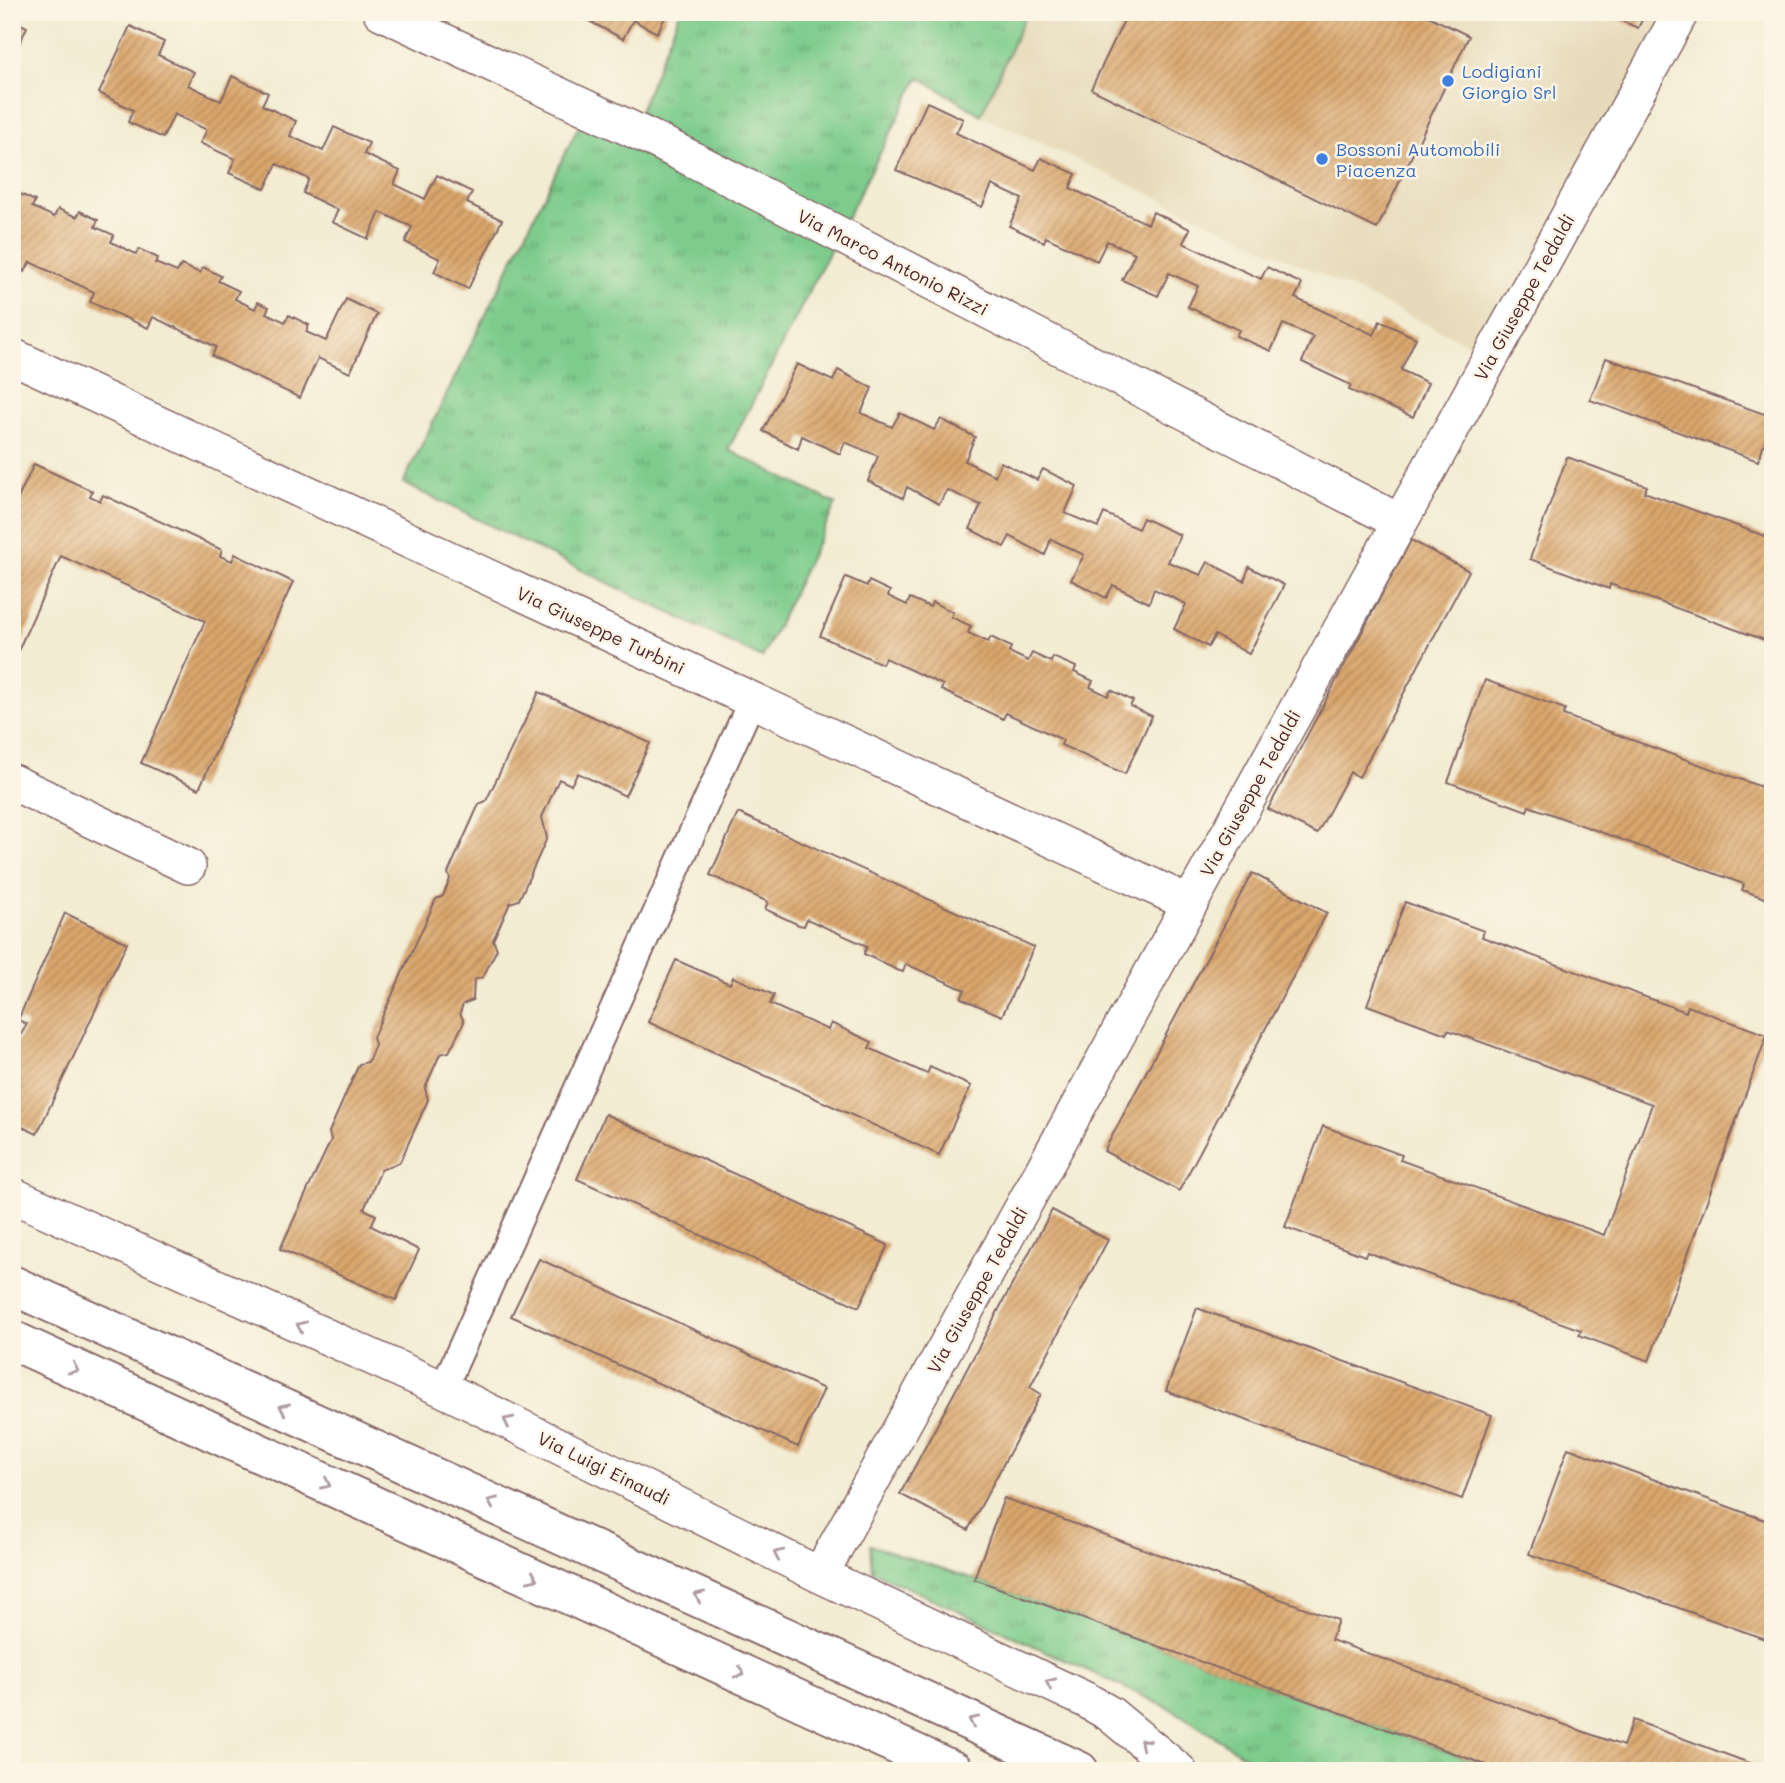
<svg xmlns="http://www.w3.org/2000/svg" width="1785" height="1783" font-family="Mali,sans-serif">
<defs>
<pattern id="grass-tufts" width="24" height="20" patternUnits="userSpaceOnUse" patternTransform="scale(1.75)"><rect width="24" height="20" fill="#7dcc8c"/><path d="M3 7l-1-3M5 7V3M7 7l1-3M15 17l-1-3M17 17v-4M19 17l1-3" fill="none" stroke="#68a573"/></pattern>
<pattern id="building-hatch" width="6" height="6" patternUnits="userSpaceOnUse" patternTransform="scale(1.75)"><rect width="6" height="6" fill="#daa76d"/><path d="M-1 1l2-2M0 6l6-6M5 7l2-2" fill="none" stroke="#b3875a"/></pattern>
</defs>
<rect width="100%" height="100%" fill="#fcf5e5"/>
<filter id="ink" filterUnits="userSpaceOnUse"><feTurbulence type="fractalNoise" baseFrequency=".0143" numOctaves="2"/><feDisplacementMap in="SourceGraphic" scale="14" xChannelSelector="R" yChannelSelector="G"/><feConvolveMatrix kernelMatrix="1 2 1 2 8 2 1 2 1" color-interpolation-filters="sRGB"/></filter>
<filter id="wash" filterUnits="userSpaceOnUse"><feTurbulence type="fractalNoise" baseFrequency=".00686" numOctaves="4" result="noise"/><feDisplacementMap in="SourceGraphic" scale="28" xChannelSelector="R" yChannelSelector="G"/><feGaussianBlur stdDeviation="1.57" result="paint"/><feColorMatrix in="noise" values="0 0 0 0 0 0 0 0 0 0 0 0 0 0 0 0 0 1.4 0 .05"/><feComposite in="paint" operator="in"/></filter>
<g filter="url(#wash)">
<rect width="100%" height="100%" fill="#f3ecd3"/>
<!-- built -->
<path fill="#e6daba" d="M1027 12H1678L1486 352 981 115Z"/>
<!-- grass -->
<path fill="url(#grass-tufts)" stroke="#64765c" stroke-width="2" d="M680 12H1027L981 115 919 77 728 450 836 504 762 658 403 483 585 113 632 130Z
M870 1545 974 1579 1501 1771H1268L1173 1710 872 1571Z"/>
<g id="blocks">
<!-- building -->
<path fill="url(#building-hatch)" d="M594 12H668L657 33 633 20 623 39 589 21Z
M1128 12H1420L1469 36 1377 229 1091 89Z
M1601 12H1646L1638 28Z
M12 20 27 27 12 60Z
M130 26 164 42 158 55 194 72 188 85 221 101 232 76 268 93 262 105 296 121 290 136 323 151 334 127 369 143 364 154 400 171 394 184 425 199 437 175 472 192 467 203 502 220 468 289 434 272 440 259 405 242 412 227 380 212 368 239 332 222 338 210 303 193 309 179 277 164 265 189 229 173 235 159 200 143 207 130 174 114 163 138 128 122 133 110 99 93Z
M927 102 963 119 956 133 1035 170 1041 158 1076 174 1070 188 1148 224 1153 212 1190 229 1183 243 1261 279 1267 267 1302 284 1295 298 1374 335 1380 321 1416 338 1401 370 1428 383 1413 417 1349 390 1351 385 1302 362 1313 337 1283 324 1271 351 1236 336 1239 330 1188 307 1198 286 1169 273 1158 296 1122 280 1135 253 1107 241 1097 261 1046 237 1044 242 1009 226 1022 199 992 185 982 207 896 170Z
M16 192 35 201 32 207 54 217 58 209 77 217 80 211 98 220 95 227 114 235 111 242 136 254 139 249 158 258 155 263 177 272 181 265 200 273 203 267 221 276 218 281 239 291 235 299 255 309 258 302 269 307 266 313 285 322 289 315 309 325 306 332 326 341 346 299 377 314 350 373 318 358 300 398 212 356 216 347 202 340 153 317 148 328 90 302 94 292 30 262 25 272 12 266V198Z
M1606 358 1773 417 1758 461 1590 400Z
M797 364 833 381 838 370 872 388 861 413 892 427 900 413 934 430 941 419 975 437 965 461 995 476 1001 462 1037 480 1043 469 1077 486 1065 513 1098 527 1104 513 1138 529 1143 518 1180 535 1168 562 1201 575 1208 562 1244 581 1249 567 1284 585 1249 654 1215 635 1208 647 1174 629 1186 604 1154 589 1149 603 1113 585 1106 598 1071 580 1084 555 1051 539 1045 555 1010 536 1004 547 970 529 981 505 947 490 939 504 907 487 903 498 868 481 878 456 845 442 840 454 802 436 798 449 763 431Z
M1567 457 1647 486 1644 492 1773 539V643L1610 584 1609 589 1530 559Z
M34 464 92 491 90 496 100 501 103 495 222 550 220 556 232 561 235 554 293 582 199 789 141 763 205 621 61 556 12 664V511Z
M1411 540 1469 571 1359 777 1350 772 1317 834 1268 809Z
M846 577 867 586 869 581 890 591 888 596 907 605 910 598 930 607 932 602 953 612 951 617 971 626 968 633 988 642 991 637 1011 647 1009 652 1028 661 1032 653 1051 662 1053 657 1076 667 1074 672 1093 681 1090 687 1108 696 1111 690 1133 701 1130 706 1152 716 1125 774 1061 745 1063 740 1006 713 1003 719 941 690 943 685 885 658 882 664 820 636Z
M1485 680 1565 709 1563 715 1767 789 1773 774V901L1742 890 1744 884 1529 806 1527 811 1448 782Z
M539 692 650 743 625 796 578 773 571 785 559 779 542 817 547 838 519 900 510 903 493 940 497 949 483 977 474 980 473 1000 463 1004 460 1013 464 1022 449 1052 440 1054 425 1088 428 1100 400 1162 381 1170 364 1209 376 1215 371 1226 419 1250 396 1300 280 1249 331 1140 329 1132 359 1064 368 1062 375 1045 373 1037 436 899 443 896 450 879 448 873 479 804 486 801Z
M738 813 1034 947 1002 1016 961 998 965 990 906 964 903 972 897 970 864 954 867 946 807 919 804 926 799 925 765 909 768 902 710 875Z
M1252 873 1327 913 1179 1191 1104 1151Z
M1405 902 1484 931 1482 937 1686 1012 1688 1006 1767 1035 1649 1361 1579 1335 1581 1330 1367 1252 1365 1256 1285 1227 1323 1126 1402 1155 1400 1160 1604 1235 1652 1104 1448 1030 1446 1034 1367 1005Z
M65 913 127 943 37 1134 12 1122V1050L27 1024 18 1020Z
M676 960 730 984 733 977 774 995 770 1004 828 1030 831 1023 872 1042 869 1048 927 1074 930 1067 971 1086 939 1155 648 1022Z
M605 1114 888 1245 859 1307 577 1179Z
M1052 1210 1108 1240 1030 1387 1041 1394 968 1530 900 1494Z
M539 1259 824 1389 798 1447 511 1316Z
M1197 1308 1492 1415 1462 1499 1166 1391Z
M1568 1448 1773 1523V1642L1529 1554Z
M1004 1498 1338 1620 1331 1640 1623 1746 1633 1720 1771 1771H1503L1308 1701 974 1579Z"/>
</g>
</g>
<g filter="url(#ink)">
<use href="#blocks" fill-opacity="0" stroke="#856766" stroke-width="2"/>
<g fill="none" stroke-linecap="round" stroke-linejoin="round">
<defs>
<path id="pedestrian" d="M443 1389 752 700"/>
<path id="minor" d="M381 12 657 141 1400 522
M12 356 1189 903
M12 782 188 866
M12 1195 443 1389 820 1575 1086 1700 1110 1714 1179 1771
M820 1575 1681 12"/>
<path id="primary" d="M12 1285 1079 1771
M12 1340 954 1771"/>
</defs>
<!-- pedestrian casing -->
<use href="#pedestrian" stroke="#856766" stroke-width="30"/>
<!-- minor casing -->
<use href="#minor" stroke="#856766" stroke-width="38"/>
<!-- primary casing -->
<use href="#primary" stroke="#856766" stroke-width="42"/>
<!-- pedestrian -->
<use href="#pedestrian" stroke="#fff" stroke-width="26"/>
<!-- minor -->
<use href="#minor" stroke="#fff" stroke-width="35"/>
<!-- primary -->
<use href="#primary" stroke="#fff" stroke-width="38"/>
</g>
<!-- one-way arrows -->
<defs><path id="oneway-chevron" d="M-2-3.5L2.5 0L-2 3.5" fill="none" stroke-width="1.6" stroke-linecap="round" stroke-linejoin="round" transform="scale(1.75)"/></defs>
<g stroke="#ae9aa0">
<use href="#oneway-chevron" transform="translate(301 1326) rotate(-156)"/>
<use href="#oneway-chevron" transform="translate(74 1369) rotate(25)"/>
<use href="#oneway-chevron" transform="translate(284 1408) rotate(-156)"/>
<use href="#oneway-chevron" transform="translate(508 1421) rotate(-154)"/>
<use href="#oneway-chevron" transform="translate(326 1484) rotate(25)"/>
<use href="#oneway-chevron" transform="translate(492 1502) rotate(-156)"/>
<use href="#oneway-chevron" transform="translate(778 1554) rotate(-154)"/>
<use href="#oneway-chevron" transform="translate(533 1578) rotate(25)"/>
<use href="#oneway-chevron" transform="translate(699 1596) rotate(-156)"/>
<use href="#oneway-chevron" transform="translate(740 1673) rotate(25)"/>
<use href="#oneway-chevron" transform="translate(1050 1683) rotate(-155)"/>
<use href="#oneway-chevron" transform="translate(973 1721) rotate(-155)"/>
<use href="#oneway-chevron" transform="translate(1144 1743) rotate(-140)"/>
</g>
</g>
<!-- markers -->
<g fill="#3f7fe0" stroke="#fcf5e5" stroke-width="2.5">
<circle cx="1448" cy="81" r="7"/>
<circle cx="1322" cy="159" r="7"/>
</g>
<g text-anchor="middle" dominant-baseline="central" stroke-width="5" stroke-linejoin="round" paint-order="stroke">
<!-- shop labels -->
<g font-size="18" fill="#366cbe" stroke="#fcf5e5" text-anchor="start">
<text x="1462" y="71">Lodigiani<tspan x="1462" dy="21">Giorgio Srl</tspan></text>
<text x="1336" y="149">Bossoni Automobili<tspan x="1336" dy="21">Piacenza</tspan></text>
</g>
<!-- street labels -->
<g font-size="18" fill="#4a1f2b" stroke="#fcf5e5">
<text transform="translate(893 262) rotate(27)">Via Marco Antonio Rizzi</text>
<text transform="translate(1524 297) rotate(-61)">Via Giuseppe Tedaldi</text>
<text transform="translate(601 630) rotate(25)">Via Giuseppe Turbini</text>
<text transform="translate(1250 793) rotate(-61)">Via Giuseppe Tedaldi</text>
<text transform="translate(977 1290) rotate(-61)">Via Giuseppe Tedaldi</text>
<text transform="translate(604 1468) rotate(26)">Via Luigi Einaudi</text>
</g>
</g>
<!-- margin -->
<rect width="1785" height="1783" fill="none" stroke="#fcf5e5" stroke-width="42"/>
</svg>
